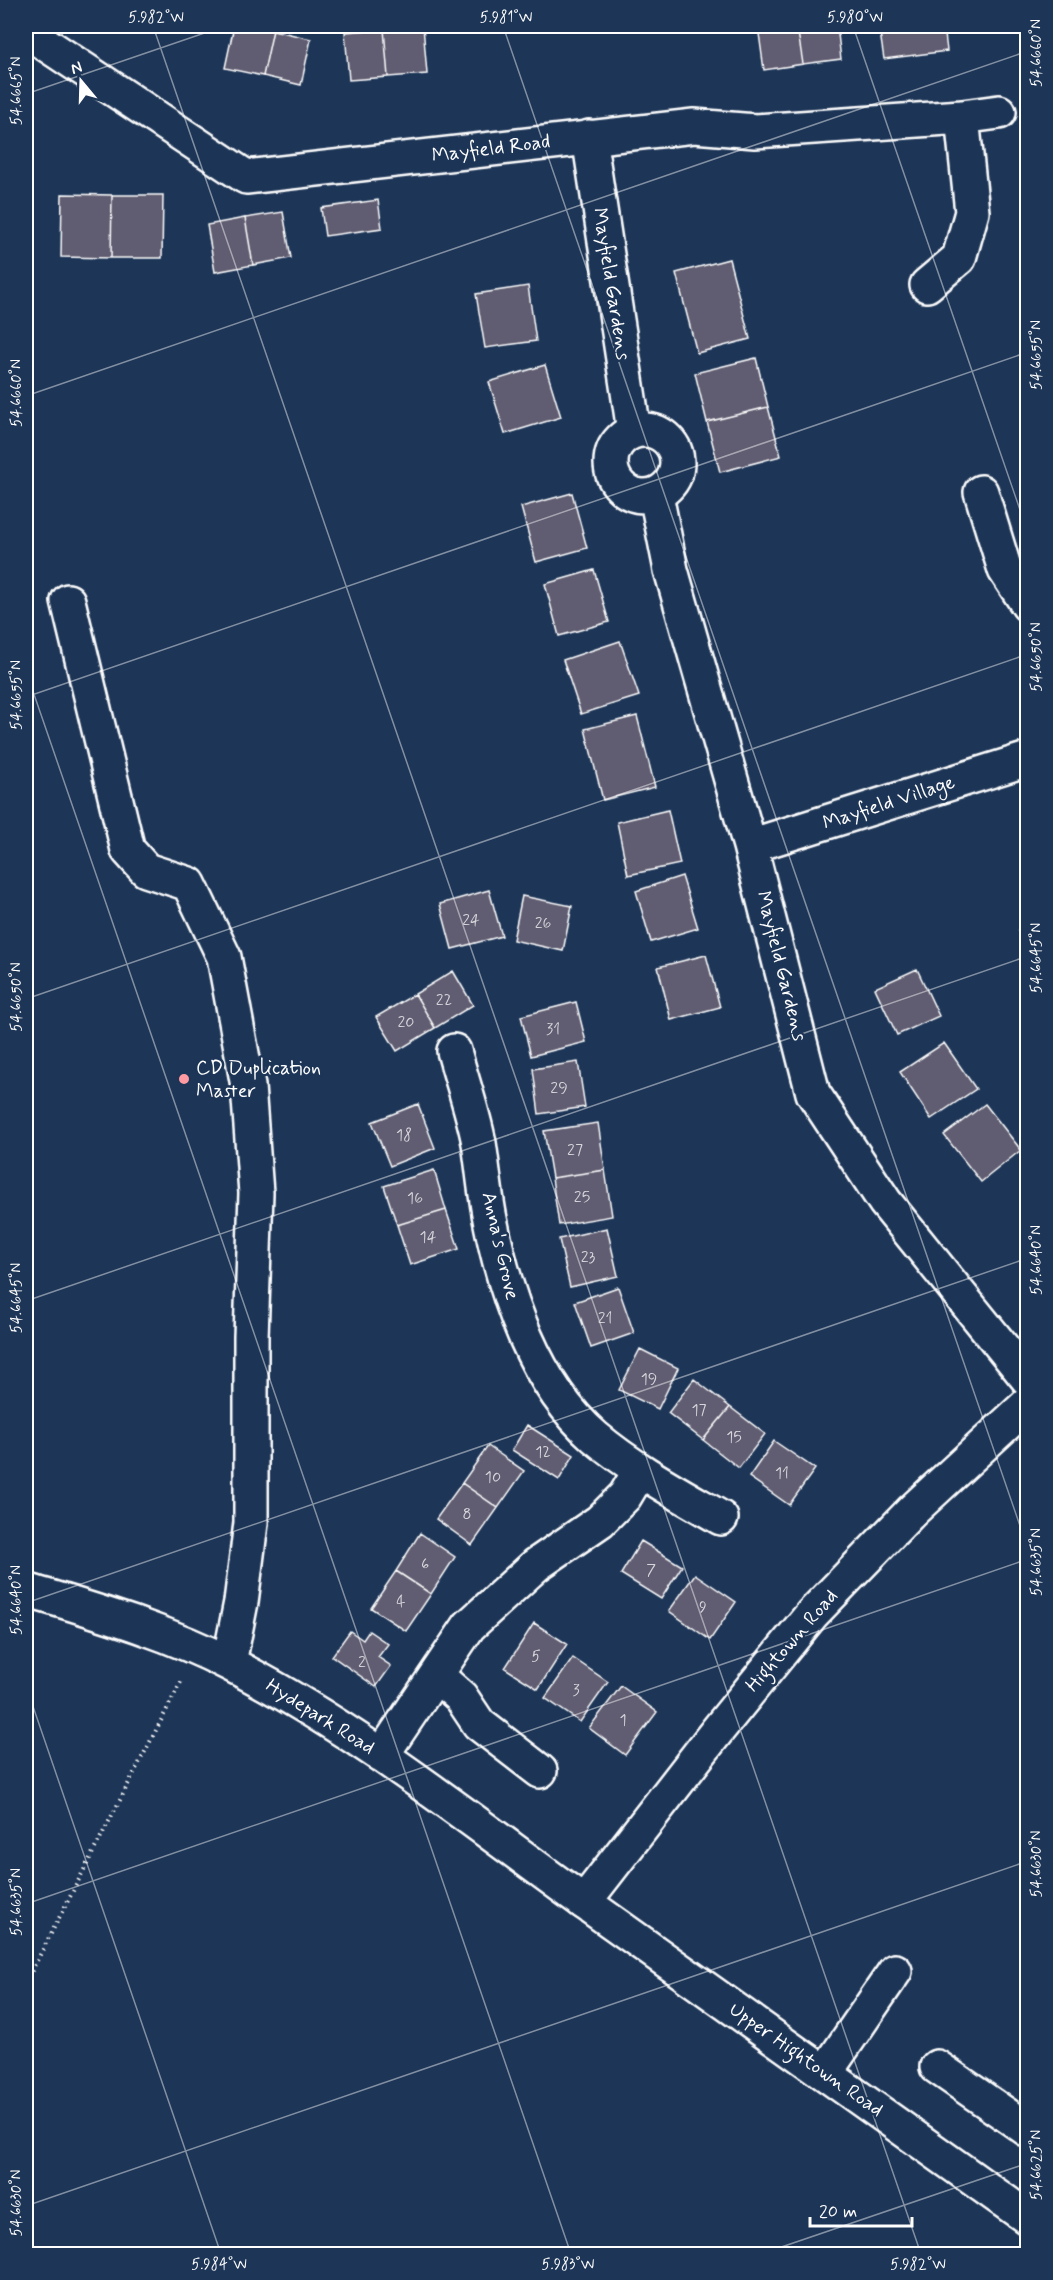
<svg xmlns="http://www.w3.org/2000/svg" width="1053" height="2280" font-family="Mynerve,sans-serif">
<rect width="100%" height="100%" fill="#1d3557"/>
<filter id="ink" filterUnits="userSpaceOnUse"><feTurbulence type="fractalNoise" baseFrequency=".0167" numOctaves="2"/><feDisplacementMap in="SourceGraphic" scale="12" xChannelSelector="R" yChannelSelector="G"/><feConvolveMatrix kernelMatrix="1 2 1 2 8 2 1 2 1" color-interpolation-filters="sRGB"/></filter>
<g filter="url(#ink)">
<!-- building -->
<path fill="#615c71" stroke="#fff" stroke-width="1.5" d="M234 26H254L273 30 263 76 225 68Z
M423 26 427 74 388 77 384 29Z
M758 26H797L803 64 764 70Z
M797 26H837L841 59 803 64Z
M879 26H944L947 51 884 59Z
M384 29 388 77 349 80 345 32Z
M273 30 311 39 301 85 263 76Z
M62 194 112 195 111 258 61 257Z
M112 195H163L162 258H111Z
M378 200 382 228 325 236 321 208Z
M283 212 291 258 253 265 245 218Z
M245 218 253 265 215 272 207 225Z
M729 259 750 339 697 353 676 273Z
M528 286 536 341 485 348 476 294Z
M756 358 768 407 707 422 695 373Z
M545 365 561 417 505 434 489 382Z
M768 407 781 456 720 472 707 422Z
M572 493 587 548 536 562 521 507Z
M594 570 609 622 559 636 545 584Z
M620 641 639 696 581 714 563 660Z
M637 716 655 787 603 800 585 729Z
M668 810 680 864 628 875 617 822Z
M682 876 698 928 651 942 636 891Z
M489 890 502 936 452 949 440 904Z
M522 896 572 906 563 951 513 940Z
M1028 927V965L1018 930Z
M706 955 720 1007 671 1020 658 967Z
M917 969 939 1016 897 1035 875 988Z
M453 971 473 1005 435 1028 415 994Z
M415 994 435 1028 397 1051 376 1017Z
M576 1002 586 1042 531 1056 521 1016Z
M944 1043 976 1089 931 1119 900 1072Z
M578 1062 585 1107 539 1114 533 1069Z
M418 1104 435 1148 390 1166 372 1122Z
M985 1104 1021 1150 981 1182 944 1135Z
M598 1123 605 1170 552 1178 544 1131Z
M434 1170 446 1210 397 1225 384 1186Z
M605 1170 612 1216 559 1225 552 1178Z
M446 1210 459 1249 410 1265 397 1225Z
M607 1228 618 1276 570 1287 559 1239Z
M618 1287 634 1333 591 1348 575 1302Z
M640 1349 678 1368 658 1409 619 1390Z
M694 1379 730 1407 703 1440 668 1413Z
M730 1407 765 1434 739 1468 703 1440Z
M527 1425 574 1455 559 1480 512 1450Z
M774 1441 815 1469 789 1505 749 1477Z
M488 1446 524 1471 498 1508 462 1483Z
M462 1483 498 1508 472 1545 436 1519Z
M420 1533 455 1557 431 1594 396 1571Z
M641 1541 682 1566 661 1599 621 1574Z
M396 1571 431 1594 406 1631 371 1608Z
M695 1574 736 1602 710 1640 669 1611Z
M534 1623 567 1644 538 1689 505 1668Z
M350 1631 363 1640 369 1631 388 1644 378 1657 391 1666 376 1687 332 1656Z
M573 1658 608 1682 580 1722 545 1698Z
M621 1686 657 1712 625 1755 589 1728Z"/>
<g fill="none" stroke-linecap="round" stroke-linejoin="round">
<defs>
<path id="minor" d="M26 31 246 177 694 126 755 131 962 117 999 112
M589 137 634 431
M927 285 959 258 972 212 962 117
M611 463a33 33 0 1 1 66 0a33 33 0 1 1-66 0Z
M981 492 1005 570 1028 605
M656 495 671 570 750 846 813 1093 885 1202 1028 1379
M68 601 128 850 146 870 189 884 224 957 248 1086 256 1193 251 1337V1523L241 1602 229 1663
M750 846 1028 759
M454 1051C462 1081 473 1112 479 1143 483 1168 485 1194 490 1219 505 1295 535 1385 595 1437 633 1469 678 1493 721 1518
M26 1590C95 1611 166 1631 230 1664 357 1729 469 1819 584 1902
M436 1675 461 1697 479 1724 540 1771
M382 1755 469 1626 536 1565 600 1521 625 1496 640 1471
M937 2067 1028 2130
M825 2073 895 1971"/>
<path id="major" d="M1028 1404 912 1511 812 1614 717 1731 584 1902 1028 2218"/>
</defs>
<!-- minor casing -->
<use href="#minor" stroke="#fff" stroke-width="38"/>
<!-- major casing -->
<use href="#major" stroke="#fff" stroke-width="38"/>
<!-- path -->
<path stroke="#fff" stroke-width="4" stroke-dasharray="1.5 4.5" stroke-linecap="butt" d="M26 1982 182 1680"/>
<!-- minor -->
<use href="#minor" stroke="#1d3557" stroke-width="33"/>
<!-- major -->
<use href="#major" stroke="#1d3557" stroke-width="33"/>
</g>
</g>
<!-- ticks -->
<path fill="none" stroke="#fff" stroke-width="1.5" stroke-opacity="0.45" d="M153 26 921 2254M503 26 1028 1549M853 26 1028 533M26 94 225 26M26 396 1028 51M26 671 571 2254M26 697 1028 352M26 999 1028 654M26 1301 1028 956M26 1603 1028 1258M26 1686 221 2254M26 1904 1028 1559M26 2206 1028 1861M761 2254 1028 2163"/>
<!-- markers -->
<circle fill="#ff9aa2" stroke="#1d3557" stroke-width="2" cx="184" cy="1079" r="6"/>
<g text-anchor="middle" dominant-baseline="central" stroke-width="5" stroke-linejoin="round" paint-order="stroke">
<!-- number labels -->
<g font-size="16" fill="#d8d6dc">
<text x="471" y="920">24</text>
<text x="543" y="923">26</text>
<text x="444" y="1000">22</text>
<text x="406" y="1022">20</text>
<text x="553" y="1029">31</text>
<text x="559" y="1088">29</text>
<text x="404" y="1135">18</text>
<text x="575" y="1150">27</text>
<text x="582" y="1197">25</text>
<text x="415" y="1198">16</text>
<text x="428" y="1237">14</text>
<text x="588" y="1257">23</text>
<text x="605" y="1318">21</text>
<text x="649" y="1379">19</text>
<text x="699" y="1410">17</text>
<text x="734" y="1437">15</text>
<text x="543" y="1452">12</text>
<text x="782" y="1473">11</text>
<text x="493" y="1477">10</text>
<text x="467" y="1514">8</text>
<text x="425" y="1564">6</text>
<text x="651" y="1570">7</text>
<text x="401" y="1601">4</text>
<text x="703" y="1607">9</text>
<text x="536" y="1656">5</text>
<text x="362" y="1662">2</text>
<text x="576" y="1690">3</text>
<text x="623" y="1720">1</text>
</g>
<!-- street labels -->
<g font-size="20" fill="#fff" stroke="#1d3557">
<text transform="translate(491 149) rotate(-7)">Mayfield Road</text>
<text transform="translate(611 284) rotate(81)">Mayfield Gardens</text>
<text transform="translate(889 803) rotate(-18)">Mayfield Village</text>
<text transform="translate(781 966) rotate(76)">Mayfield Gardens</text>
<text transform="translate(500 1246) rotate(77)">Anna's Grove</text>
<text transform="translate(792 1641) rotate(-49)">Hightown Road</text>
<text transform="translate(320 1717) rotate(32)">Hydepark Road</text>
<text transform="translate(806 2060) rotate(35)">Upper Hightown Road</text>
</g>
<!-- poi labels -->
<g font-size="20" fill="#fff" stroke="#1d3557" text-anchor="start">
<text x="196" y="1068">CD Duplication<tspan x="196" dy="23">Master</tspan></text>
</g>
</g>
<!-- margin -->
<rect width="1053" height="2280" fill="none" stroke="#1d3557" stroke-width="66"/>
<!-- north arrow -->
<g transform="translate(81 81) rotate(341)" stroke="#1d3557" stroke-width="4.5" paint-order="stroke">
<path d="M0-4.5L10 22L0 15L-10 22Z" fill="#ffffff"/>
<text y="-9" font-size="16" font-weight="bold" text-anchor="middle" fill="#ffffff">N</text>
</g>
<!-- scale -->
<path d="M810 2217v9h102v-9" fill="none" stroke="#ffffff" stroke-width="3"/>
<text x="819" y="2217" font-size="18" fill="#ffffff" stroke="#1d3557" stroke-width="4.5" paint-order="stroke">20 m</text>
<rect x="33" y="33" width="987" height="2214" fill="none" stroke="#fff" stroke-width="2"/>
<g font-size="15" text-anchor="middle" fill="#fff">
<text x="156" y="22">5.982°W</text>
<text x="506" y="22">5.981°W</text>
<text x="855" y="22">5.980°W</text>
<text transform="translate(1036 53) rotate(-90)" y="5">54.6660°N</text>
<text transform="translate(16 91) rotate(-90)" y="5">54.6665°N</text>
<text transform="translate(1036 355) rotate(-90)" y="5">54.6655°N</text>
<text transform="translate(16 393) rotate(-90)" y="5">54.6660°N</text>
<text transform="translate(1036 657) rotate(-90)" y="5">54.6650°N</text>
<text transform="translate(16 695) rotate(-90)" y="5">54.6655°N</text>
<text transform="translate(1036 958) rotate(-90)" y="5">54.6645°N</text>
<text transform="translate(16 997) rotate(-90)" y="5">54.6650°N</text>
<text transform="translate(1036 1260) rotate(-90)" y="5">54.6640°N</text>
<text transform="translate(16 1298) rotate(-90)" y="5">54.6645°N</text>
<text transform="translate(1036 1562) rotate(-90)" y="5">54.6635°N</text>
<text transform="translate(16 1600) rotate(-90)" y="5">54.6640°N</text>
<text transform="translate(1036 1864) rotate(-90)" y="5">54.6630°N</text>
<text transform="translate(16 1902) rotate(-90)" y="5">54.6635°N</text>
<text transform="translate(1036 2165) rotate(-90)" y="5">54.6625°N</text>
<text transform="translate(16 2203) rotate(-90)" y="5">54.6630°N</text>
<text x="219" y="2269">5.984°W</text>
<text x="568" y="2269">5.983°W</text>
<text x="918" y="2269">5.982°W</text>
</g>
</svg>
